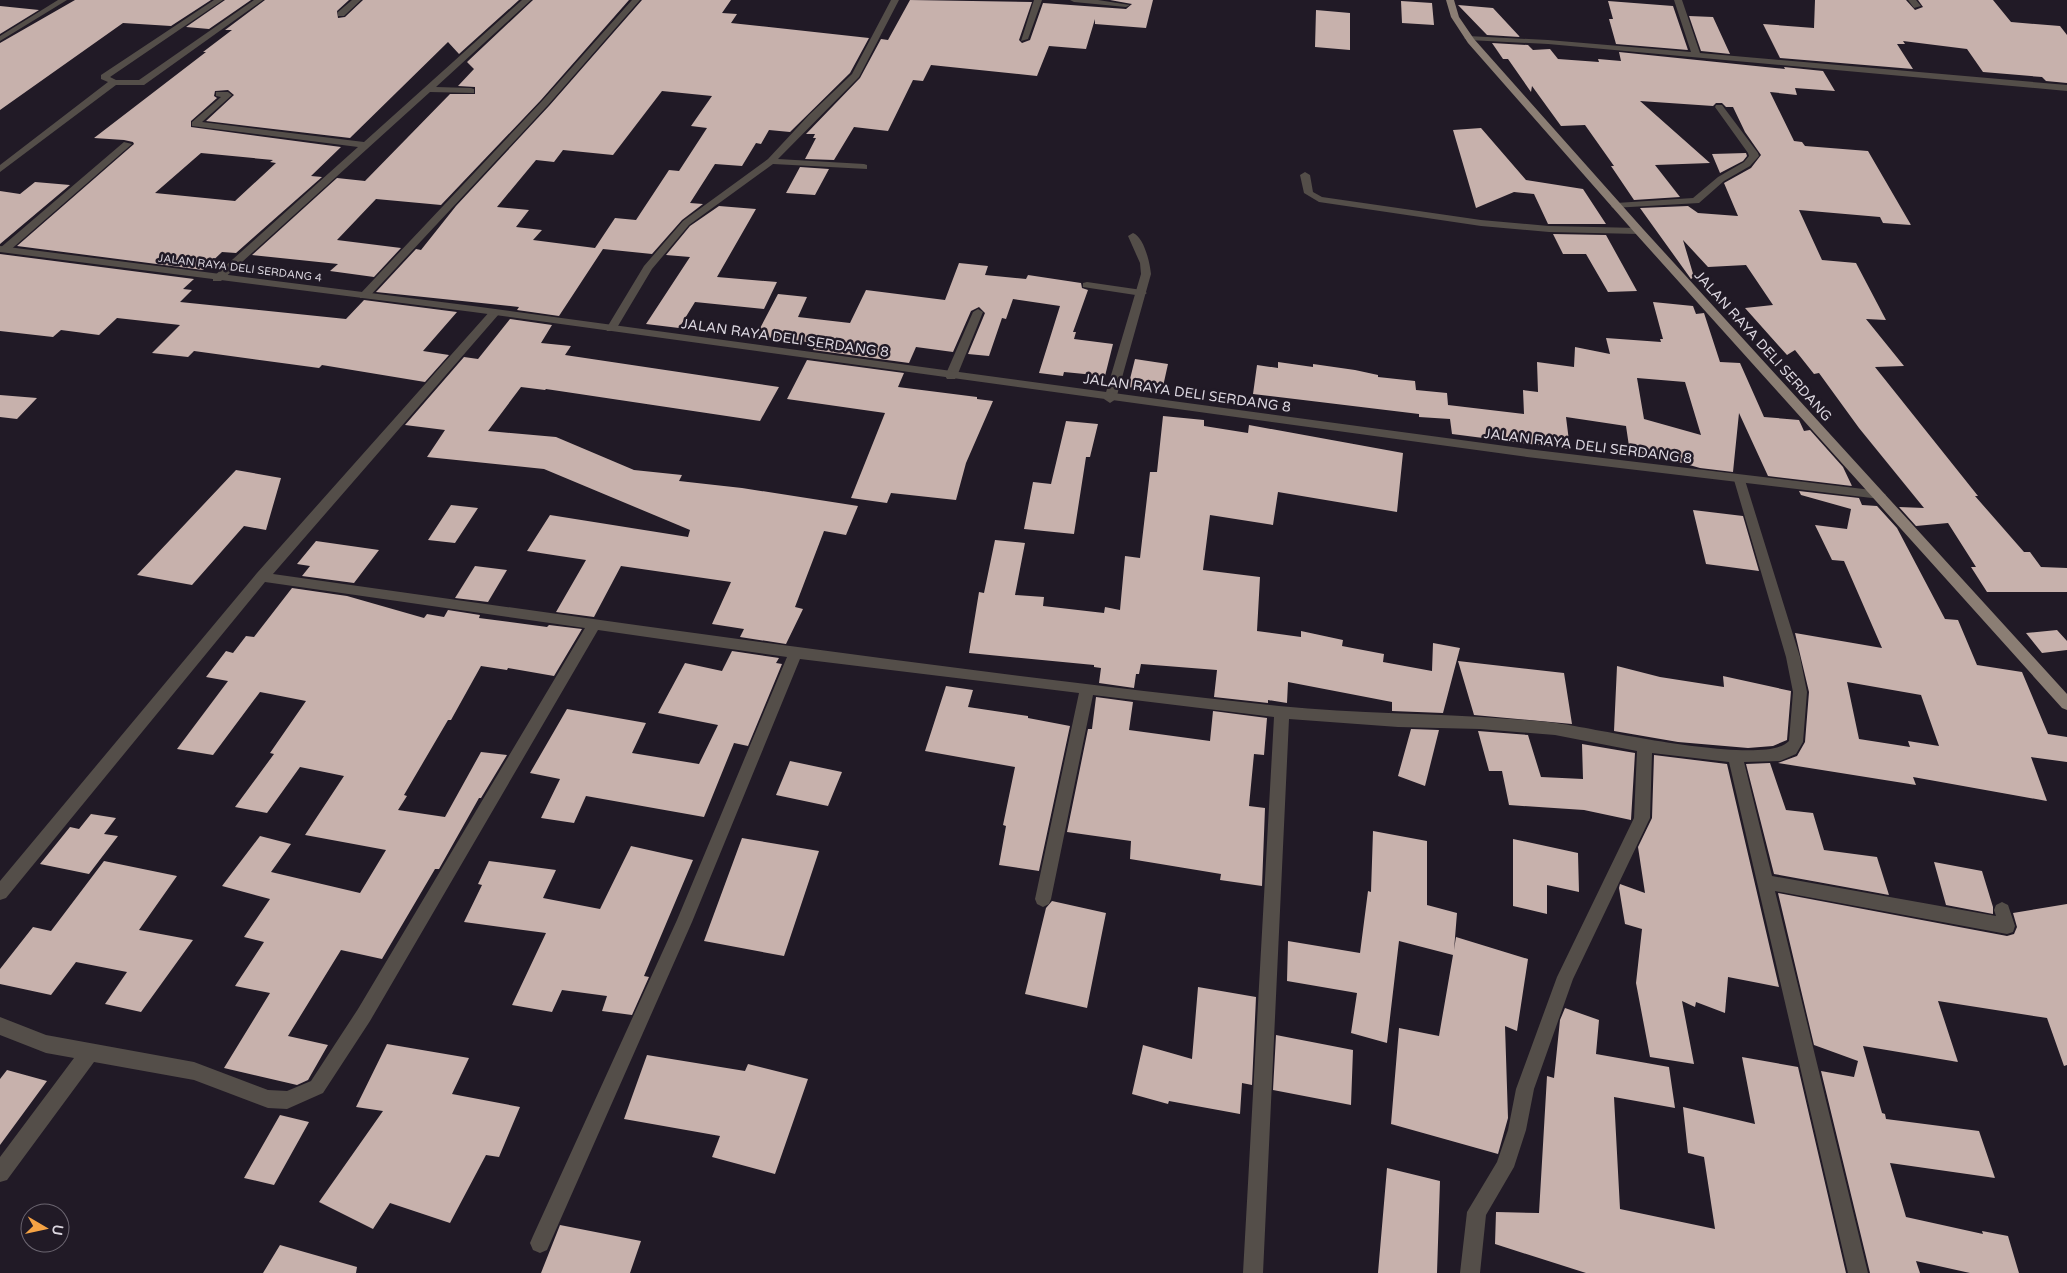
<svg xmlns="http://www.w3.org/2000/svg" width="2067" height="1273" font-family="'Varela Round',sans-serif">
<rect width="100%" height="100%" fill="#211a26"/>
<!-- building -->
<path fill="#c7b1ac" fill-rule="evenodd" d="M75 0H211L171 26 123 23 0 110V43Z
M225 0H251L209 29 186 27Z
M265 0H349L337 11 338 18 345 17 363 0H519L459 54 448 42 350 138 206 121 234 95 228 90 215 91 214 96 217 98 191 121V127L341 147 311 176 322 177 236 253 222 252 203 270 17 246 134 144 133 142 124 140 94 138 206 52H203L232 30H225ZM201 153 273 160 270 162 276 163 235 201 155 193Z
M533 0H629L541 100 441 205 376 199 337 240 401 248 374 277 330 271 338 264 252 255 337 178 365 181 450 94H475V87L458 86 474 69 467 62Z
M642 0H731L722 13 737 14 731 23 869 38 850 73 790 132 769 130 761 144 756 143 742 166 715 164 690 203 703 204 682 220 652 254 603 249 559 316 517 310 519 307 376 292 416 249 421 250 456 206 549 106ZM662 91 712 96 691 126 707 128 679 171 669 170 636 220 615 218 595 248 533 240 542 230 516 227 529 210 497 207 536 160 554 162 563 150 613 155Z
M910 0 1032 2 1019 40 1022 43 1030 40 1043 3 1126 9 1132 4 1110 0H1153L1146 28 1095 24V19L1086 49 1049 46 1037 76 931 65 923 81 913 80 888 131 854 127 834 160 805 159 816 138H813L815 134H806L860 78 881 39 888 40Z
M1815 0H1906L1915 10 1923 7 1918 0H1993L2011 22 2060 26 2067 35V83L2046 81 2042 77 1983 72 1967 49 1903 41 1905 44H1897L1913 69 1780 58 1763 24 1814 28Z
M1401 1 1432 3 1434 25 1402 23Z
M1608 1 1673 6 1688 50 1616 44 1609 19H1613Z
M1458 5 1493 8 1520 37 1487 35Z
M0 6 39 10 0 34Z
M1316 10 1350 13V50L1315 47Z
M1689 16 1713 17 1730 54 1701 51Z
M1492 43 1528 45 1533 50 1550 49 1558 59 1599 62 1598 59 1621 61 1619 52 1785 69 1784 67 1823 71 1835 91 1795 88 1797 95 1770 92 1794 141 1802 142 1805 146 1868 151 1911 225 1883 223 1880 217 1799 210 1822 260 1856 263 1886 320 1866 319 1904 366 1875 367 1978 496H1975L2024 552H2030L2041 567 2067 568V592H1987L1971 567H1976L1948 523 1916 526 1899 507 1924 508 1859 428 1819 373 1814 374 1795 350 1787 355 1745 308 1773 305 1746 265 1708 267 1683 240 1694 277 1691 279 1640 208 1688 206 1698 213 1738 216 1724 183 1751 168 1761 155 1745 132 1733 107H1726L1722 103H1716L1713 106 1640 101 1710 163 1655 165 1680 197 1634 200 1611 166H1614L1585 125 1561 126 1532 86 1531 92 1508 59H1503Z
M1481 128 1526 180 1583 189 1606 224H1548L1534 194 1514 192 1476 208 1453 130Z
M1746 153 1747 156 1743 161 1720 173 1712 154Z
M800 167 829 169 815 195 786 193Z
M35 182 70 185 0 244V191L20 194Z
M719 206 756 209 717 277 777 282 764 309 695 302 679 328 646 324 690 257 666 255 690 226Z
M1553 234 1606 235 1637 291 1608 292 1586 254H1563Z
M0 254 194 279 183 289 192 290 180 302 346 319 364 300 457 312 423 351 449 355 425 382 322 365 319 368 194 351 188 357 152 353 180 325 117 318 99 335 61 330 53 337 0 331Z
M959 263 988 266 985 275 1026 279 1028 275 1081 283 1082 288 1088 290 1073 332H1076L1074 339 1113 344 1105 376 1064 372 1063 376 1039 373 1060 306 1013 299 1006 319 1002 318 989 356 968 354 985 313 979 307 971 311 953 352 916 347 909 363 813 350 816 343 756 336 778 294 807 297 798 317 850 323 866 290 945 300Z
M1653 302 1693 306 1696 314 1704 313 1720 362 1740 363 1764 417 1799 420 1804 431 1810 430 1843 467 1852 486 1768 476 1739 413 1733 472 1700 468 1668 459 1630 453 1626 426 1566 417 1570 449 1452 434 1450 419 1419 417V414L1253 394 1257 365 1278 368V362L1313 367V364L1355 370 1378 375V377L1415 381 1416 390 1447 393 1448 405 1524 414 1523 390 1538 392 1537 362 1574 367 1575 347 1610 354 1606 338 1661 342 1660 339H1663ZM1637 378 1685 382 1701 435 1644 419Z
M510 319 552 325 541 343 571 346 565 355 779 387 760 421 546 389 545 390 521 387 488 431 556 437 634 470 682 475 679 481 742 488 858 506 846 535 824 531 795 607 803 609 786 644 740 637 744 629 712 624 731 582 621 566 594 617 556 612 586 560 527 551 550 515 688 537 690 530 544 469 427 457 445 430 405 425 464 357 478 359Z
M1135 359 1168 364 1162 391 1128 387Z
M807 360 904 373 898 387 977 397V399L993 401 966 463 956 500 891 493 887 503 851 498 885 413 787 399Z
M0 395 37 398 17 419 0 417Z
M1163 416 1204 420V426L1248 433 1249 425 1403 453 1397 512 1278 492 1273 525 1210 515 1203 570 1260 577 1257 631 1301 637V631L1343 640 1342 646 1384 654 1383 662 1432 671 1433 643 1460 648 1443 713 1392 711V702L1288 682 1287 703 1268 700V703L1214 697 1217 670 1141 664 1139 674H1136L1134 688 1099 683 1101 668 1094 667V665L969 653 979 592 984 593 995 540 1025 543 1015 595 1044 597 1043 606 1104 613 1105 607 1120 610 1125 556 1140 558 1150 472H1157Z
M1066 421 1098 424 1090 457H1086L1074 534 1024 529 1033 482 1051 484Z
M236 470 281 478 266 530 244 526 192 585 137 575Z
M1799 491 1859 498 1862 505 1877 506 1897 528 1945 619 1958 620 1977 665 2022 672 2048 734 2067 737V762L2031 757 2047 801 1913 777 1916 785 1778 763 1797 756 1805 742 1809 692 1795 633 1882 648 1844 561 1832 560 1815 525 1847 529 1851 509 1801 495ZM1847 682 1921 695 1939 746 1908 741 1910 747 1859 739Z
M451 505 478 508 455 543 428 540Z
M1693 510 1743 516 1759 571 1706 564Z
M316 541 379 550 354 583 302 576 310 566 297 564Z
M475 566 507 570 488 602 455 598Z
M292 588 347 596 424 618 427 614 444 617 448 610 480 615 479 618 547 627 549 625 582 629 554 676 508 668 507 670 481 666 451 720H448L404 795 407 796 398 810 445 817 481 752 507 755 481 798H479L439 869H435L382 959 341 950 288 1036 328 1045 308 1080 297 1085 224 1068 270 993 235 986 264 942 244 937 270 899 222 886 260 836 291 844 271 872 360 893 386 850 305 835 344 776 300 767 267 813 235 807 274 754 270 753 306 701 260 692 213 755 177 749 228 681 206 677 226 651 233 653 246 636 254 637Z
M2057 630 2067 641V650L2042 653 2026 633Z
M732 651 779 658 776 663 782 664 748 746 734 743 704 817 586 796 574 823 541 818 560 779 530 773 567 709 646 723 632 753 699 764 718 725 658 713 685 663 722 671Z
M1458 661 1564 673 1572 724 1474 715Z
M1617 666 1660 677 1724 687 1723 676 1791 691 1787 740 1773 746 1748 748 1678 742 1614 731Z
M946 686 973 690 968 707 1028 716V718L1070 726 1039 871 999 865 1006 826 1003 825 1015 767 925 751Z
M1096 697 1133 702 1129 730 1210 741 1213 711 1267 718 1264 755 1254 754 1249 806 1265 808 1262 886 1220 880 1221 874 1130 859 1131 841 1067 832 1088 729H1092Z
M1411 729 1439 730 1425 786 1398 776Z
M1478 731 1528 735 1541 777 1583 779 1582 744 1635 753 1631 820 1584 810 1509 805 1502 771H1489Z
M1654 755 1727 764 1779 987 1728 977 1725 1013 1696 1002 1695 1007 1682 1001 1694 1064 1650 1057 1636 983 1642 929 1625 924 1619 888 1620 884 1645 893 1638 847 1652 818Z
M790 761 842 772 828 806 776 795Z
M1770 763 1786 810 1813 813 1824 850 1877 857 1889 895 1774 874 1746 764Z
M91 814 116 818 104 834 118 836 89 874 40 864 70 827 79 829Z
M1373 831 1427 841V905L1457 913 1454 950 1456 937 1528 959 1517 1031 1505 1026 1508 1118 1498 1154 1391 1124 1399 1028 1439 1036 1453 955 1399 941 1387 1043 1351 1033 1357 993 1287 981 1288 941 1360 953 1368 891 1371 892Z
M742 838 819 851 784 956 704 941Z
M1513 839 1578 853 1579 892 1547 885V914L1513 906Z
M631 846 693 860 644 976 649 977 632 1015 602 1011 607 996 562 990 552 1012 512 1005 546 933 464 922 482 885 478 884 489 861 556 870 543 898 600 909Z
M104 861 177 876 139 930 193 940 141 1012 105 1004 127 972 76 962 51 995 0 984V969L33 927 51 931Z
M1934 862 1982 871 1993 907V914L1946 905Z
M1778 893 2007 936 2014 934 2017 927 2013 913 2067 904V1065L2064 1066 2047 1018 1938 1001 1958 1062 1863 1046 1882 1113 1885 1114 1886 1119 1979 1131 1995 1178 1890 1163 1906 1217 1983 1234 1982 1231 2008 1236 2019 1273H1970L1916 1261 1920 1273H1870L1821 1071 1854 1077 1858 1061 1814 1045Z
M1052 901 1106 913 1087 1008 1025 994 1046 908Z
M1198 987 1256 997 1252 1085 1242 1083 1240 1114 1169 1101 1168 1104 1132 1094 1143 1045 1192 1059Z
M1565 1008 1599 1020 1596 1054 1669 1067 1675 1108 1614 1097 1620 1209 1715 1229 1704 1157 1688 1153 1683 1107 1755 1124 1742 1057 1798 1067 1846 1273H1586L1495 1244 1496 1212 1539 1213 1547 1076 1554 1078 1560 1020Z
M1276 1035 1353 1050 1351 1105 1273 1090Z
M387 1044 469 1058 452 1094 520 1107 499 1157 486 1155 450 1223 390 1203 373 1229 319 1202 383 1111 356 1107Z
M647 1055 745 1071 748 1064 808 1079 775 1174 712 1157 720 1136 624 1119Z
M7 1070 47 1081 0 1145V1079Z
M280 1115 309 1122 274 1185 244 1178Z
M1387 1168 1440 1181 1437 1273H1378Z
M560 1225 641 1241 630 1273H541Z
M280 1245 357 1267 356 1273H263Z"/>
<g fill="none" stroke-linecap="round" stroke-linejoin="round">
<!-- service -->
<path fill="#544e49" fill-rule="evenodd" d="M1305 172 1310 175 1313 192 1322 197 1481 220 1549 226 1639 228 1644 231 1639 234 1549 232 1481 226 1319 202 1304 193 1300 175Z
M1087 282 1142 290 1147 293 1142 296 1083 287V283Z"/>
<!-- minor -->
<path fill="#544e49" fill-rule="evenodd" d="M58 0H67L0 41V36Z
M214 0H223L110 77 116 80H139L254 0H263L144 85H116L0 172V165L108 82 101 79V75Z
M352 0H361L344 16H338V12Z
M522 0H531L436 87 471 88 474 89V93L430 92 221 281H213V277L358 147 192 126V122L221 97 216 96V92H228L232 95 202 122 364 142Z
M632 0H640L548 105 368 298H360V294L542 101Z
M891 0H899L859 77 778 159 864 164 867 165V169L773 164 689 225 652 269 615 331H607L606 329 644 266 683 221 768 159 809 115 852 74Z
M1034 0H1042L1028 39 1021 41Z
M1070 0H1098L1130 5 1126 7 1074 2Z
M1674 0H1682L1700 53 2067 85V91L1548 44 1468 40 1464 38 1468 36 1548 40 1691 52Z
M1908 0H1916L1921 6 1914 8Z
M1716 105H1722L1758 153 1759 156 1750 166 1724 181 1699 203 1613 208 1611 206 1616 203 1693 198 1718 177 1744 162 1749 156 1748 153 1715 107Z
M124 142 132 144 8 252H0V248Z
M1133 233C1144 237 1150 263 1151 274L1116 399 1110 403 1104 399 1141 274 1140 263 1128 236Z
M495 309 500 312 499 314 273 574C608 621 943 670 1279 706 1356 714 1433 713 1510 719 1525 720 1540 721 1556 723 1595 728 1765 768 1789 741L1793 692 1786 657 1734 480 1740 476 1744 477 1800 657 1807 692 1803 742 1796 754 1780 761 1744 762 1772 876 1996 916 1994 910 1996 905 2002 902 2008 905 2015 926 2013 932 2007 934 1775 891 1868 1273H1848L1729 762 1652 753 1650 818 1573 979 1534 1089 1526 1130 1514 1167 1486 1215 1480 1273H1460L1467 1212 1497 1162 1508 1130 1516 1089 1557 977 1634 818 1637 751 1555 735 1480 729 1398 727 1289 719 1263 1273H1243L1274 717 1093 695 1051 899 1049 904 1043 907 1037 904 1035 899 1079 693 800 659 692 922 547 1250 540 1253 533 1250 530 1243 533 1236 677 920 787 657 598 630 370 1021 323 1093 287 1109 268 1108 194 1080 94 1062 7 1180 0 1182V1157L74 1058 46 1053 0 1035V1017L46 1035 194 1062 268 1090 287 1091 311 1081 358 1009 585 628 265 582 6 898 0 900V881L257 573 491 310Z
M978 309 983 312 957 376 955 379H947L945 376 973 312Z"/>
<!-- tertiary -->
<path fill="#544e49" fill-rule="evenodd" d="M0 246 473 306 1527 449 1880 491 1886 495 1880 499 1527 457 473 312 0 252Z"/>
<!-- primary -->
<path fill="#8b7e74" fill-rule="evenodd" d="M1446 0H1454L1459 17 1474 39 1643 229 2067 694V710L2062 708 1635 233 1468 43 1451 17Z"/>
</g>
<g text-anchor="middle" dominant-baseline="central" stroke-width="5" stroke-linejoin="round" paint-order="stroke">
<!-- far-street labels -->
<g font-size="11" fill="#dbd6df" stroke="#211a26">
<text transform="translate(240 268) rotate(7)">JALAN RAYA DELI SERDANG 4</text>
</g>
<!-- street labels -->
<g font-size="14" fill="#dbd6df" stroke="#211a26">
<text transform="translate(785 338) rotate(8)">JALAN RAYA DELI SERDANG 8</text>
<text transform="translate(1763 346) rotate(48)">JALAN RAYA DELI SERDANG</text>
<text transform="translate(1187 393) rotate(8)">JALAN RAYA DELI SERDANG 8</text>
<text transform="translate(1588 446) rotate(7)">JALAN RAYA DELI SERDANG 8</text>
</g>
</g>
<!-- north arrow -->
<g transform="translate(45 1228) rotate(99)"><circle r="24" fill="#211a26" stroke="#6b6570"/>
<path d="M0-4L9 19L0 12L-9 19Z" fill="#f5a345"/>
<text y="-8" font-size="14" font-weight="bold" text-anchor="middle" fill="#dbd6df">U</text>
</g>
</svg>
